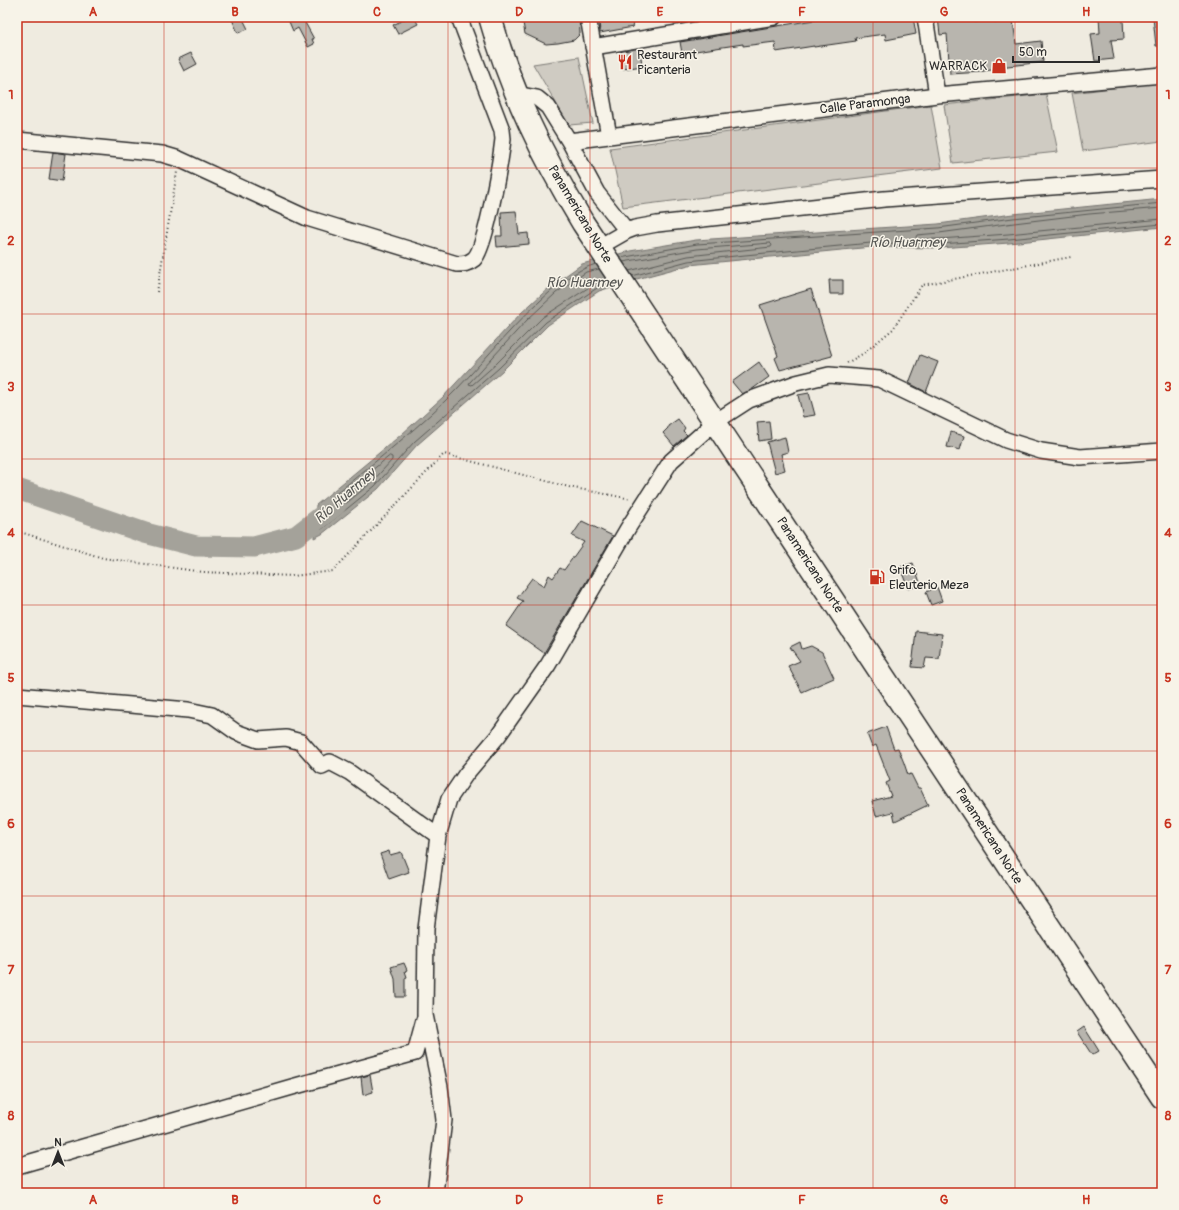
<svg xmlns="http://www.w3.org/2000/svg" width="1179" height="1210" font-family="Pangolin,sans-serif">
<rect width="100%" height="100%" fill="#efebe0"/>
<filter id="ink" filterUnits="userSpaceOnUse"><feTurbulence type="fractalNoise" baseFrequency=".025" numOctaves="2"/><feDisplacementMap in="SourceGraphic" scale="8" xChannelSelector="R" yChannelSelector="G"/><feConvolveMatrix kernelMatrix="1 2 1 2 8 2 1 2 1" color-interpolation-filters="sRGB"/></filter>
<g filter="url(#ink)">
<!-- green -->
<path fill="#cfcbc2" stroke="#7d7b76" d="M579 57 593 123 569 125 533 64Z
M1162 82V141L1083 151 1072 93Z
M1046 94 1058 152 953 163 944 105Z
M931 105 942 168 623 207 610 148Z"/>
<!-- water -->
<path fill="#a4a29a" stroke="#74726e" d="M1162 199V227L1009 243 940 248 872 247 689 265 633 280 599 291 548 325 502 371 417 445 378 489 322 534 314 538 316 505 402 434 443 397 521 313 551 286 582 264 630 251 696 240 938 224 1013 214Z"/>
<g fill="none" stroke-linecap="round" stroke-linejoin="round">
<!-- shore -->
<path stroke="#5b5b57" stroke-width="1" d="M1162 208 1089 214 1014 223 939 233 917 235 916 237 917 239H940L1008 234 1162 219
M620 258 697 244 938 228 1013 218 1162 203
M623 262 697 249 770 243 772 245 771 247 688 256 629 271
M596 264C574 270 555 287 539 302 505 333 477 370 445 401 405 439 362 472 320 507L319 529H322L375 486 414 442 499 368 546 322 597 288 609 284
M599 269 586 272 556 293 527 320 470 382 469 384 472 385 496 364 543 317 594 284 606 279
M632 276 688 261 745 255 871 243 940 244 1009 239 1162 224
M390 456 392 457V460L371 483 327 519 325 518V509Z"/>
<!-- river -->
<path stroke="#a4a29a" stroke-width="21" d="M17 489 145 533 196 546 254 547 296 536 336 505"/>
</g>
<!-- building -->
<path fill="#b8b5ae" stroke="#2b2b2b" d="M231 17H242L248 29 238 33Z
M287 17H302L314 39H312L314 44 308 47 298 28 293 31Z
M409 17H414L418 24 398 34 393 25Z
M522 17H579L580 34 574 40 558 43 546 44 525 34Z
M604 17H631L633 27 600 33 599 19 604 18Z
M677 17H699L700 20 678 24Z
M832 17V18L843 17H913L916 34 886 40 885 34 855 38 856 41 814 47V46L776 52 775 42 743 46V44L682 53 680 42Z
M938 17H974V22L994 19 995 22 1013 20 1016 44 1041 41 1043 62 999 67 1000 69 983 71V72L950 74 947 34 940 35Z
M1099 17H1121L1122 20 1123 19 1124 39 1111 40 1114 59 1095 61 1091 34 1100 33Z
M1153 17H1162V46H1156Z
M640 48 642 66 623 69 621 51Z
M191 53 197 64 184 71 178 59Z
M53 152 66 154 62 181 49 179Z
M516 211 519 234 528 233 529 244 497 247 496 236H502L501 212Z
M829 280H843V294H830Z
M811 289 832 356 780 370 775 358 778 356 760 305Z
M920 355 938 362 926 392 909 383Z
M759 362 769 377 751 390 742 394 732 382Z
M809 393 815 415 803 417 798 395Z
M678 419 685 428 683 431 687 435 674 446 663 433 668 428V426Z
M769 421 771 439 759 441 757 422Z
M951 432 964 436 960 450 947 447Z
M785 437 788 452 781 454 785 470 775 473 767 442Z
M582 521 613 536 544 653 506 626 523 601 517 598 532 578 544 586 549 575 553 578 560 568 564 570 584 542 572 536Z
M913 563 921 585 908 589 900 567Z
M937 587 942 601 931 605 926 592Z
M916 631 942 634 939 659 926 658 924 668 912 667Z
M800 642 802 649 811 646 822 652 834 678 802 692 788 666 800 661 790 647Z
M886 727 894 749 898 748 904 763 908 775 911 774 918 788H920L928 805 895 821 893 812 876 816 872 801 891 796 886 783 890 781 876 745 872 747 867 734Z
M389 851 390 855 401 852 409 872 389 879 380 854Z
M404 963 407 970 405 971 407 977 405 978V997H396L395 979 391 967Z
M1084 1027 1099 1051 1092 1055 1077 1032Z
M370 1075 373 1092 363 1095 361 1077Z"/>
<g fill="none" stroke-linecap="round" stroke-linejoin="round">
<defs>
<path id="minor" d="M588 17 609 136
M925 17 937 95
M593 47 774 17
M516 94 537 98 548 107 569 141 597 193 627 231 635 228 657 224 884 199 1162 179
M17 140 162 154 179 159 307 218 457 264C463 264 468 264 474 259 486 248 501 158 503 139L502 130 459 17
M569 141 937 95 1162 75
M599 247 627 231
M17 695 188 710 212 715 236 732 258 740 286 738 301 742 322 766 330 762 349 772 438 836
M17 1166 292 1087 415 1053 424 1020
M435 1193 444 1120 440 1087 425 1015 426 929 438 836 449 799 466 774 498 736 548 665 628 528 671 461 715 422 749 400 796 383 829 375 879 379 1006 440 1041 451 1080 457 1162 451"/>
<path id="highway" d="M490 17C511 92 543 157 583 223L1162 1097"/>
</defs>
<!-- minor casing -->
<use href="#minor" stroke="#2b2b2b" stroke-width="18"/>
<!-- highway casing -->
<use href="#highway" stroke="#2b2b2b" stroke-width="25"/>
<!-- path -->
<path stroke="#2b2b2b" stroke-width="2" stroke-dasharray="1 3" stroke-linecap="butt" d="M157 292 177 172
M847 363 864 353 893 329 922 285 1071 257
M17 531 103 558 203 572 293 576 333 571 444 454 569 487 631 499"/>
<!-- minor -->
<use href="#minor" stroke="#f7f3e8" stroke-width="15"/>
<!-- highway -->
<use href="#highway" stroke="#f7f3e8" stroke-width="22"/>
</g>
</g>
<!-- grid -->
<path fill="none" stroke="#c8321e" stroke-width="1" stroke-opacity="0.55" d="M164 17V1193M306 17V1193M448 17V1193M590 17V1193M731 17V1193M873 17V1193M1015 17V1193M17 168H1162M17 314H1162M17 459H1162M17 605H1162M17 751H1162M17 896H1162M17 1042H1162"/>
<!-- icons -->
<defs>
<symbol id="restaurant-bare" viewBox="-9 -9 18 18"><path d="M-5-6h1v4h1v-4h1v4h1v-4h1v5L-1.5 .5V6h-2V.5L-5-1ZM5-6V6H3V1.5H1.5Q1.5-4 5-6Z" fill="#c8321e" stroke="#f7f3e8" stroke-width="2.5" paint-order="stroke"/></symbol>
<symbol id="shop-bare" viewBox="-9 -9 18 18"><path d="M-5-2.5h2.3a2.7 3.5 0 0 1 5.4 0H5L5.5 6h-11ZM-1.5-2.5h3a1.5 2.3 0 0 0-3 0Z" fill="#c8321e" stroke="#f7f3e8" stroke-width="2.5" paint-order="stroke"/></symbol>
<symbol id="fuel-bare" viewBox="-9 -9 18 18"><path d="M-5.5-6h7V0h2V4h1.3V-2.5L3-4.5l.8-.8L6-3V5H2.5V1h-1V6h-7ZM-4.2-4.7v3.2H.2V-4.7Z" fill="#c8321e" stroke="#f7f3e8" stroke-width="2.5" paint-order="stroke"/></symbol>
</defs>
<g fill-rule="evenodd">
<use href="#restaurant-bare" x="614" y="51" width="22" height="22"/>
<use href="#shop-bare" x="988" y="55" width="22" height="22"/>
<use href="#fuel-bare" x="866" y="566" width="22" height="22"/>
</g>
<g text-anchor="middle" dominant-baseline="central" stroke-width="3" stroke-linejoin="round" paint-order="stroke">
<!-- poi labels -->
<g font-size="13" fill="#2b2b2b" stroke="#f7f3e8" text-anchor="start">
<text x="637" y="55">Restaurant<tspan x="637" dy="15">Picanteria</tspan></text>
<text x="987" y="66" text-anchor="end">WARRACK</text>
<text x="889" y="570">Grifo<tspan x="889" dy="15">Eleuterio Meza</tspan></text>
</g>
<!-- street labels -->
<g font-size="13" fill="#2b2b2b" stroke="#f7f3e8">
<text transform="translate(865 104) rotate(-7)">Calle Paramonga</text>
<text transform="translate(580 214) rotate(59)">Panamericana Norte</text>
<text transform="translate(810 565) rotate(57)">Panamericana Norte</text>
<text transform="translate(989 836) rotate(57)">Panamericana Norte</text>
</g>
<!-- water labels -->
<g font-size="14" font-style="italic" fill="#555552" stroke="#f7f3e8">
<text x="907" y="242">Río Huarmey</text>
<text x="584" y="282">Río Huarmey</text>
<text transform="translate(345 496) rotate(-41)">Río Huarmey</text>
</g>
</g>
<!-- margin -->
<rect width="1179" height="1210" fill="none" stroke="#f7f3e8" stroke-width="44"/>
<!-- north arrow -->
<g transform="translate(58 1152)" stroke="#f7f3e8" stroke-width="3" paint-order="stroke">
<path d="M0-3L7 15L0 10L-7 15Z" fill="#2b2b2b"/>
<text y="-6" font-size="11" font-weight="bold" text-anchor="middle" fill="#2b2b2b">N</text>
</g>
<!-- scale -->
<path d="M1013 56v6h86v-6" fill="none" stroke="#2b2b2b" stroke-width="2"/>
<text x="1019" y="56" font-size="12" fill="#2b2b2b" stroke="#f7f3e8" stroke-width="3" paint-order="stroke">50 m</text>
<rect x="22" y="22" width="1135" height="1166" fill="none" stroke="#c8321e" stroke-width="1.5"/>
<g font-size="13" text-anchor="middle" font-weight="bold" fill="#c8321e">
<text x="93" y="16">A</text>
<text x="235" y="16">B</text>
<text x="377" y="16">C</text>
<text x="519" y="16">D</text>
<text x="660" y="16">E</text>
<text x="802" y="16">F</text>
<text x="944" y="16">G</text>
<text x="1086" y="16">H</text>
<text x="11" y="99">1</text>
<text x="1168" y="99">1</text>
<text x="11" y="245">2</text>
<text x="1168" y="245">2</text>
<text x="11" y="391">3</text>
<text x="1168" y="391">3</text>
<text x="11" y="537">4</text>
<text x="1168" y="537">4</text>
<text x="11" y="682">5</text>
<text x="1168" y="682">5</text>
<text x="11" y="828">6</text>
<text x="1168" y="828">6</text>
<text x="11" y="974">7</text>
<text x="1168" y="974">7</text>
<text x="11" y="1120">8</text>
<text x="1168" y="1120">8</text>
<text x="93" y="1204">A</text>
<text x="235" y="1204">B</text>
<text x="377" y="1204">C</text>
<text x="519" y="1204">D</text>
<text x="660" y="1204">E</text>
<text x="802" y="1204">F</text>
<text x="944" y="1204">G</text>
<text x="1086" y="1204">H</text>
</g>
</svg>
